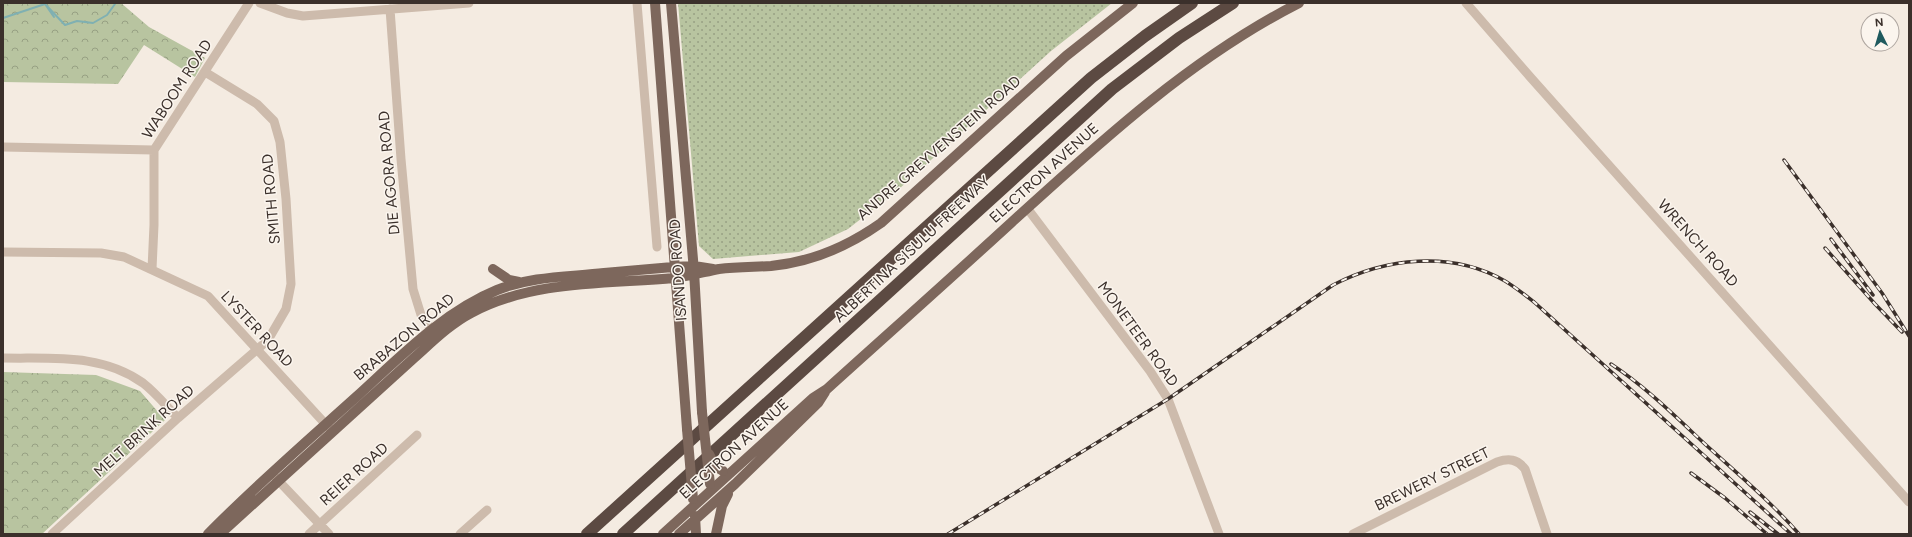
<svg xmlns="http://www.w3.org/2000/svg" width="1912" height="537" font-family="Figtree,sans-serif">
<defs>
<pattern id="grass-dots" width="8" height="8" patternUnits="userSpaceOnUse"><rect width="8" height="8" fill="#b8c4a0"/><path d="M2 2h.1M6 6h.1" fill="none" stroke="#97a083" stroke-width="1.8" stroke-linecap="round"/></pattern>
<pattern id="forest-crowns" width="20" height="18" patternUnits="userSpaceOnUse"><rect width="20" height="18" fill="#b8c4a0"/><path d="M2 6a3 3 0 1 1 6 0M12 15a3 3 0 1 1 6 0" fill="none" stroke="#97a083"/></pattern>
</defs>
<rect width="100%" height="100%" fill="#f4ebe1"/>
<!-- grass -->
<path fill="url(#grass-dots)" d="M678 3H1112L1051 51 899 189 848 229 799 252 713 259 699 246Z"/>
<!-- forest -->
<path fill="url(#forest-crowns)" d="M3 3H121L149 27 205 58 195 77 144 45 118 84 3 82Z
M3 372 96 375 140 391 165 420 42 534H3Z"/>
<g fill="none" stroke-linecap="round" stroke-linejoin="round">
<!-- stream -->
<path stroke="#7fb0b2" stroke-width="2" d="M54 17 45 4 65 25 77 21 93 23 107 15 115 4
M3 18 45 4"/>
<!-- minor -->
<path stroke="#cdbbac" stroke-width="9" d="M260 3 287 13 303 16 469 3
M637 3 657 247
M1466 3 1532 79 1909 502
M390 9 401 159 413 289 422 318 436 334
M3 147 154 150
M1027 208 1150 371 1168 399 1219 534
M3 252 101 253 124 257 208 296 330 429
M152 269 154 225V150L249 3
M3 358C52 359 101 353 143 383 156 393 167 407 178 418
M274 476 329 534
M52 534 178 418 268 340 286 309 291 284 286 199 280 142 274 121 257 104 205 72
M309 534 417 435
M460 534 487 510
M1353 534 1497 462C1509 458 1517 459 1525 469L1547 534"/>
<!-- major -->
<path stroke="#7d675c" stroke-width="10" d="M655 3 687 429
M671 3 694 271 702 412
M493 269 509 280 519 282
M695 516 696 534
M208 534C255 486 306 442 356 397 399 358 443 312 497 290 532 276 568 277 604 273 627 271 650 269 673 267L694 266 713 269
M220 534 414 358C432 342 450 324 471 313 532 280 607 284 674 278 689 276 704 272 719 269 736 267 754 267 771 266 812 262 847 247 881 223L1066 56 1133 3
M663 534 813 398 827 389C889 333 951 278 1012 222 1100 142 1191 58 1299 3
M679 534 735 484 818 403 825 392
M716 534 722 506 728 494"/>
<!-- highway -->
<path stroke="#5c4a42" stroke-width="12" d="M587 534 1091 78 1145 36 1192 3
M623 534 1112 89 1179 38 1233 3"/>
<defs>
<path id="rail" d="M1784 160 1882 293 1909 336
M1831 239 1873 295
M1825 248 1875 304 1902 332
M1611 364C1646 387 1676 417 1706 445 1738 474 1771 502 1799 534
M1691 473 1725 498 1767 534
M1750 512 1778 534
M948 534 1168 399 1333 285C1385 258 1451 250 1505 281 1515 287 1525 295 1534 302L1791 534"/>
</defs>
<!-- rail casing -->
<use href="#rail" stroke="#3b302b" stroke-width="3.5"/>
<!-- rail -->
<use href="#rail" stroke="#fbf5ee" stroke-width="2" stroke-dasharray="6" stroke-linecap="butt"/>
<!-- major-bridge -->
<path stroke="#7d675c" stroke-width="10" d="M702 412 710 484
M687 429 693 499
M709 454 715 466 723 471"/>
</g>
<g text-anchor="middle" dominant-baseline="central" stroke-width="3" stroke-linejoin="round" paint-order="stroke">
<!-- street labels -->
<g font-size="15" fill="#3b302b" stroke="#fbf5ee">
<text transform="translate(177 89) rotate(-57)">WABOOM ROAD</text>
<text transform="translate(939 148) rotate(-41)">ANDRE GREYVENSTEIN ROAD</text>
<text transform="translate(389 173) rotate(-95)">DIE AGORA ROAD</text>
<text transform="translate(1044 173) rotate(-42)">ELECTRON AVENUE</text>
<text transform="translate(271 199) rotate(-95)">SMITH ROAD</text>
<text transform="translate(1698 243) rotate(48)">WRENCH ROAD</text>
<text transform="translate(912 249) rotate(-43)">ALBERTINA SISULU FREEWAY</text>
<text transform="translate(678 270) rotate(-94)">ISANDO ROAD</text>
<text transform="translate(257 329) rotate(47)">LYSTER ROAD</text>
<text transform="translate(1138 334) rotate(54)">MONETEER ROAD</text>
<text transform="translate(404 337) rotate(-40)">BRABAZON ROAD</text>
<text transform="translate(144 431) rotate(-42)">MELT BRINK ROAD</text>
<text transform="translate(734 449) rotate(-42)">ELECTRON AVENUE</text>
<text transform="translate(354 474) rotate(-42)">REIER ROAD</text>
<text transform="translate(1432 479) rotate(-26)">BREWERY STREET</text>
</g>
</g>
<!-- border -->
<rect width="1912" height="537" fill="none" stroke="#3b302b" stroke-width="8"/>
<!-- north arrow -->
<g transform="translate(1880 32) rotate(355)"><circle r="19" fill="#fbf5ee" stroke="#aea6a0"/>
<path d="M0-3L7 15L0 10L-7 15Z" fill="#1f5a5e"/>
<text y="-6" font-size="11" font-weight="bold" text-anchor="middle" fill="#3b302b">N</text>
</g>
</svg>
